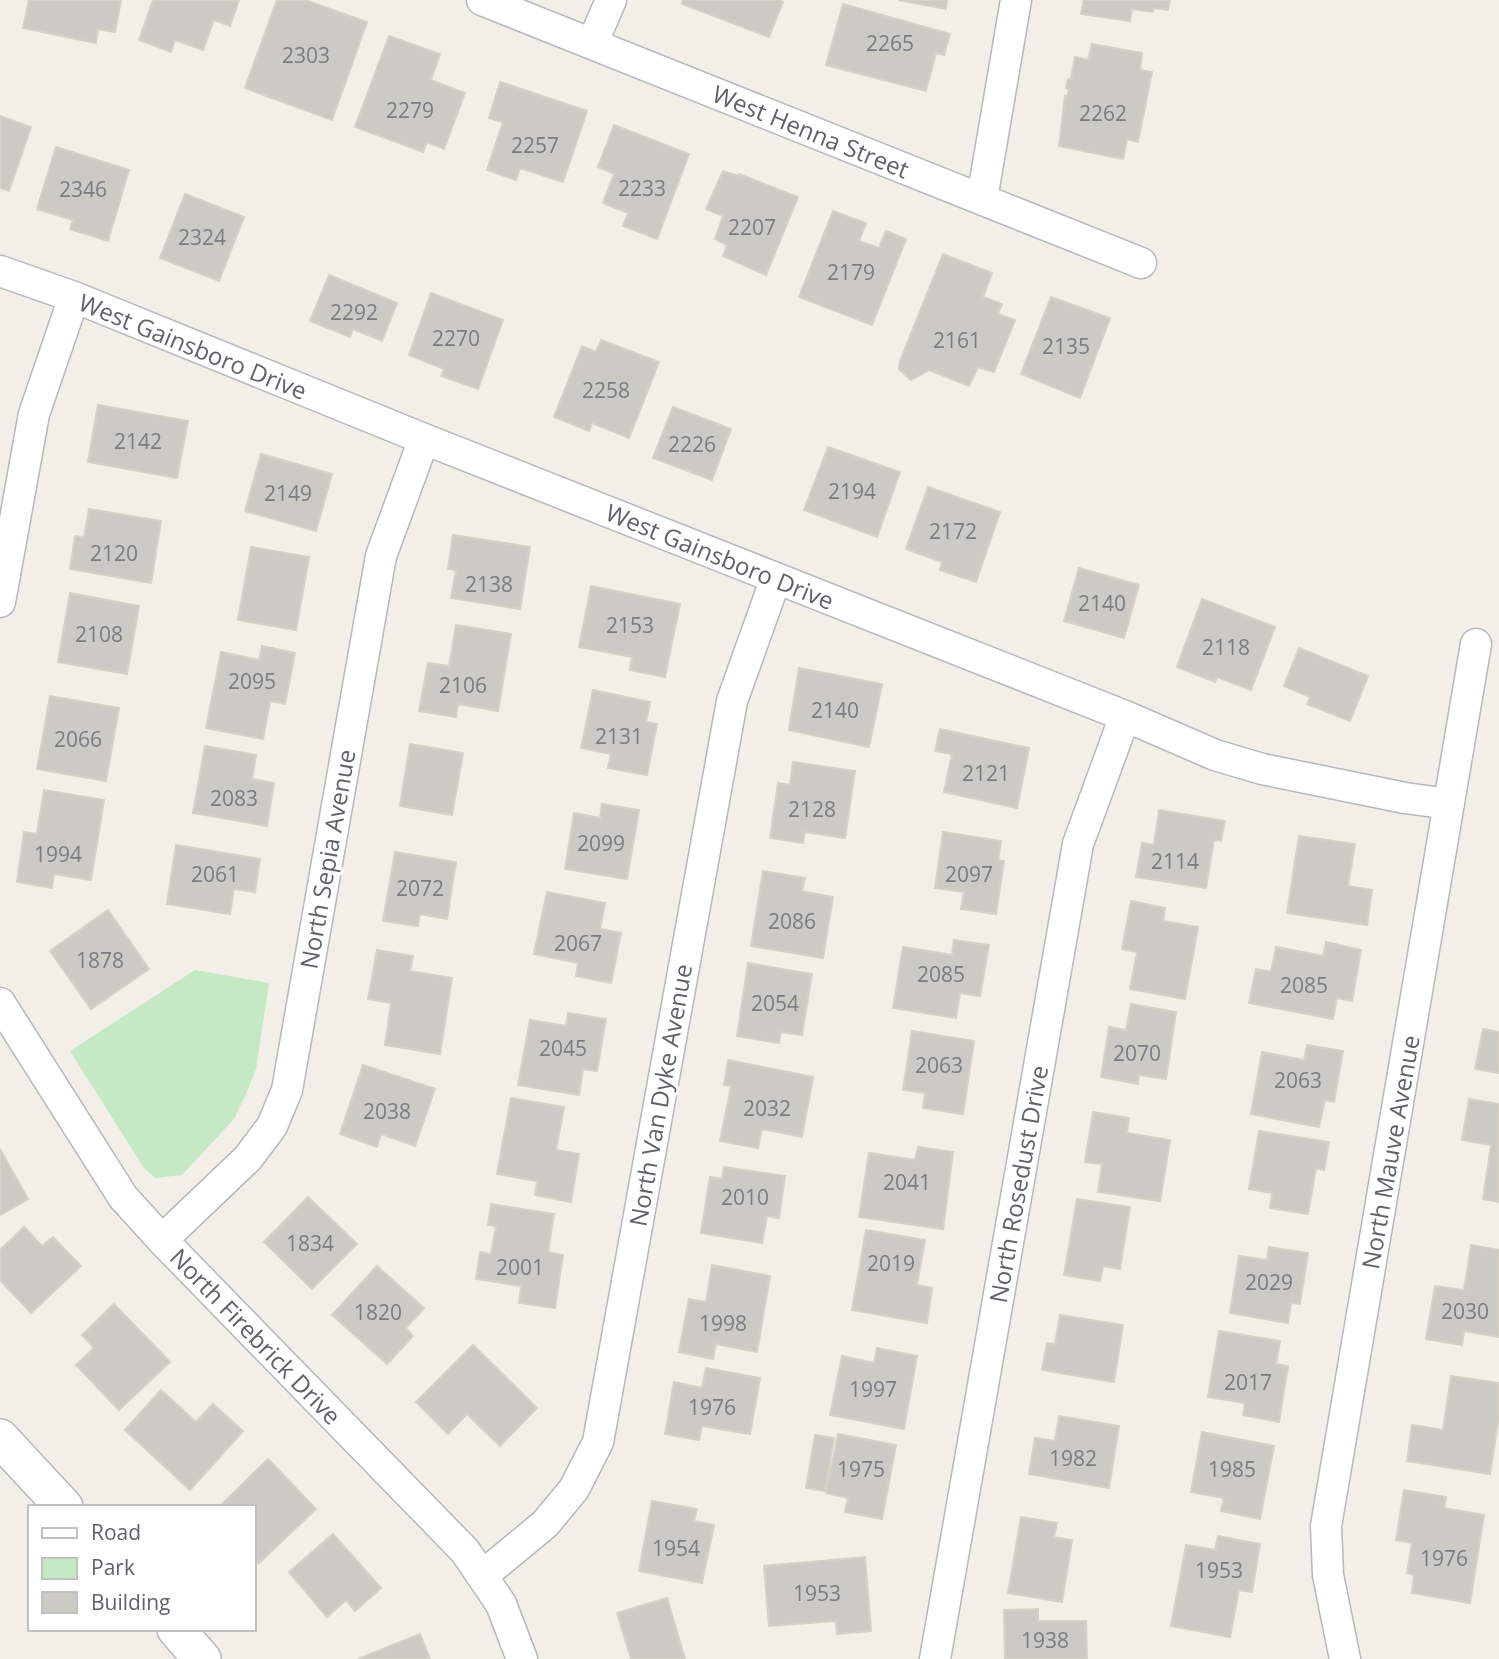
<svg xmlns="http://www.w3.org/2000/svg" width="1499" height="1659" font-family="'Open Sans',sans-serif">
<rect width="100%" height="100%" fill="#f1efe8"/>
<!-- green -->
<path fill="#c5e8c5" d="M195 970 269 983 256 1069 245 1096 234 1119 182 1175 155 1178 144 1168 70 1051Z"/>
<!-- building -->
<path fill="#cccac5" stroke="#d6d1c6" stroke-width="2" d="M29 0H121L115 32 98 29 96 43 23 28Z
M153 0H239L230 26 214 20 203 50 175 40 171 52 139 40Z
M277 0H305L367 22 332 120 245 88Z
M683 0H778L783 2 769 37 682 4Z
M898 0H947L946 9Z
M1084 0H1170L1168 10 1154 8 1153 12 1132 9 1130 21 1081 14Z
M843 4 950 34 944 55 936 53 926 91 826 65Z
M389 36 440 54 431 80 465 93 444 149 427 142 423 152 355 127Z
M1092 44 1142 53 1140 70 1152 72 1138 142 1127 139 1123 159 1059 146 1065 96 1067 97 1069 89 1066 88 1068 79H1071L1075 57 1088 60Z
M500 82 587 111 563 182 520 168 516 180 487 170 503 122 489 118Z
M0 116 31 127 9 191 0 188Z
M614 125 689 154 657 239 623 226 628 213 603 203 614 174 598 167Z
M56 147 129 170 108 241 70 229 73 220 37 209Z
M723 171 738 176 739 174 798 197 766 275 723 256 727 245 715 239 723 216 706 209Z
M185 194 244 217 219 281 160 258Z
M833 211 866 223 859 241 879 248 886 231 906 239 872 325 799 297Z
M943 254 992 273 983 297 1002 304 998 314 1015 320 994 372 978 367 969 386 929 370 911 380 899 369 900 361Z
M329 275 397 303 382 341 353 329 350 337 310 321Z
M431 293 503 320 478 389 441 376 444 369 409 355Z
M1051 297 1110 318 1080 398 1021 374Z
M601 340 659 362 629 438 592 423 589 431 554 417 582 346 596 352Z
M98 405 188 421 177 478 88 462Z
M673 407 731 429 712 480 653 458Z
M828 447 900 472 877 537 804 510Z
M261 454 332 474 316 531 245 511Z
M928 487 1000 512 976 582 940 570 942 562 906 549Z
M89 509 161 521 151 583 70 569 75 536 84 537Z
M453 535 530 547 520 609 451 598 456 570 448 569Z
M251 547 309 557 296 630 238 620Z
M1079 568 1139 585 1124 638 1064 621Z
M591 586 680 604 665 677 630 670 632 657 579 647Z
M70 593 139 606 127 674 58 662Z
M1202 599 1275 627 1251 690 1217 677 1215 682 1177 667Z
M456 625 511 634 498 711 458 704 456 717 419 711 428 663 449 666Z
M262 646 295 653 285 704 270 701 263 739 206 728 221 652 259 660Z
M1299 648 1368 676 1350 721 1307 704 1310 697 1284 686Z
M799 668 882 684 869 747 789 730Z
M593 690 650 702 646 722 657 724 647 775 608 768 611 754 581 748Z
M50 696 119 708 106 781 37 769Z
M940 729 1029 748 1017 808 944 792 952 754 935 751Z
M410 744 463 753 452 815 400 806Z
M205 746 256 755 252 779 274 783 267 826 193 813Z
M793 762 855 771 845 838 805 832 803 843 770 838 778 783 790 785Z
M44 790 104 800 91 880 54 874 52 888 17 882 24 832 37 834Z
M602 804 639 810 627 879 565 869 574 813 600 818Z
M1159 810 1225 821 1221 841 1214 840 1206 888 1136 877 1142 843 1154 845Z
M943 832 1001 841 998 860 1004 861 996 914 961 909 964 892 935 888Z
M1299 836 1355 844 1348 886 1372 890 1367 925 1287 913Z
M176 845 260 859 255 892 234 889 230 914 167 904Z
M395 852 456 862 447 919 420 914 418 926 383 921Z
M763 871 805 878 802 891 833 897 823 958 751 946Z
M547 892 605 903 600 929 621 933 611 983 576 976 578 963 534 954Z
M1131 901 1165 908 1163 921 1198 927 1185 999 1130 989 1137 952 1122 949Z
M108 910 149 969 91 1009 50 951Z
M954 940 989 945 980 996 960 993 956 1018 893 1008 903 947 952 955Z
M1326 942 1361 950 1352 1001 1337 998 1333 1019 1249 1003 1256 969 1271 972 1276 947 1323 956Z
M377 950 413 956 410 971 452 978 440 1054 385 1045 391 1003 368 999Z
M748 963 812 974 802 1035 781 1032 779 1043 737 1036Z
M1131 1004 1176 1012 1166 1079 1139 1075 1138 1084 1101 1077 1109 1027 1126 1030Z
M568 1013 606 1019 597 1071 583 1069 579 1095 518 1085 530 1020 566 1026Z
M1483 1029 1499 1032V1073L1475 1069Z
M912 1031 974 1041 963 1114 923 1108 925 1093 903 1090Z
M1307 1045 1343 1051 1334 1102 1325 1100 1319 1127 1251 1114 1262 1052 1304 1060Z
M728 1060 813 1077 802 1137 762 1129 758 1148 720 1141 731 1086 724 1085Z
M363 1065 435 1089 415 1146 381 1134 377 1147 340 1134Z
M511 1098 564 1107 556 1150 579 1154 571 1202 535 1195 537 1181 497 1174Z
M1469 1099 1499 1104V1202L1483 1199 1491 1145 1462 1140Z
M1093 1112 1129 1118 1127 1133 1170 1140 1160 1201 1098 1192 1102 1164 1085 1162Z
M1259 1131 1329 1142 1324 1170 1316 1168 1308 1214 1270 1208 1272 1193 1249 1189Z
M918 1147 953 1152 943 1229 859 1217 869 1153 915 1160Z
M0 1149 28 1199 0 1215Z
M724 1167 785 1176 779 1218 767 1216 762 1243 701 1233 710 1177 722 1179Z
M308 1197 357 1244 312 1289 264 1242Z
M1077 1199 1130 1207 1120 1269 1103 1266 1100 1281 1064 1275Z
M491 1204 554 1214 548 1252 563 1255 555 1308 519 1303 521 1286 476 1279 480 1252 491 1254 496 1226 488 1225Z
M24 1227 42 1246 53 1237 81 1266 31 1313 0 1280V1250Z
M866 1230 925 1240 917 1285 932 1288 927 1323 852 1310Z
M1471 1245 1499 1250V1337L1464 1331 1462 1345 1426 1339 1435 1286 1464 1290Z
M1269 1247 1308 1253 1300 1304 1291 1303 1288 1323 1230 1313 1239 1256 1267 1260Z
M712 1265 770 1276 757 1352 716 1344 713 1359 679 1352 689 1299 706 1302Z
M377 1266 424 1308 406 1328 413 1336 387 1364 332 1315Z
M114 1304 170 1362 119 1410 76 1365 94 1348 82 1335Z
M1060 1315 1123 1325 1114 1382 1042 1370 1047 1343 1055 1344Z
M1219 1331 1280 1341 1276 1364 1288 1366 1279 1422 1243 1415 1245 1403 1208 1397Z
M473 1345 537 1408 500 1446 467 1414 448 1434 416 1402Z
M877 1348 917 1356 904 1429 830 1415 842 1356 874 1363Z
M706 1368 760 1378 750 1434 702 1426 699 1440 665 1434 674 1382 702 1388Z
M1451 1376 1499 1383V1416L1490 1474 1407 1461 1412 1425 1443 1430Z
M161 1390 196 1422 213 1404 243 1431 190 1490 125 1430Z
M1059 1416 1119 1426 1109 1488 1029 1474 1035 1438 1055 1441Z
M1202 1432 1274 1446 1260 1519 1221 1511 1224 1498 1191 1492Z
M838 1434 896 1445 882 1519 845 1512 848 1498 826 1493Z
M815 1435 834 1438 825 1491 806 1488Z
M268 1459 316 1509 259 1563 254 1557V1507H219Z
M1404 1490 1446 1497 1444 1508 1484 1515 1470 1603 1412 1593 1414 1575 1407 1573 1412 1543 1396 1540Z
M652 1501 697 1509 694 1521 714 1525 702 1583 639 1571Z
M1021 1517 1057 1523 1054 1537 1072 1540 1062 1602 1008 1593Z
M333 1534 381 1588 355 1611 346 1600 327 1617 289 1572Z
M1218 1536 1260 1544 1252 1592 1239 1590 1230 1637 1171 1626 1186 1545 1215 1550Z
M865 1557 871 1631 837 1634 836 1621 769 1626 764 1566Z
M667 1598 685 1659H631L617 1613Z
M1038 1609V1621H1086L1087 1659H1005L1004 1610Z
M420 1634 430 1659H358Z"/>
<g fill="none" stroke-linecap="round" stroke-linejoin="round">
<defs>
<path id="minor" d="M482 0 1141 263
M592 44 611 0
M982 199 1016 0
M0 271 74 297 424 439 1125 716 1215 755 1262 769 1405 798 1449 804
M0 602 34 414 74 297
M0 1003 123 1197 162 1240 465 1551 501 1604 522 1659
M162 1240 248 1158 272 1126 287 1090 381 556 424 439
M482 1576 545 1524 574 1489 598 1442 732 701 776 578
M935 1659 1078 844 1125 716
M1345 1659 1328 1575 1326 1526 1476 644"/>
<path id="tertiary" d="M0 1438 64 1507
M176 1629 202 1659"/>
</defs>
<!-- minor casing -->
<use href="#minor" stroke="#b5b8bc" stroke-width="33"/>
<!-- tertiary casing -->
<use href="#tertiary" stroke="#b5b8bc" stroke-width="40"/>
<!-- minor -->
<use href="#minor" stroke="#fff" stroke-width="30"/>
<!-- tertiary -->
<use href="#tertiary" stroke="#fff" stroke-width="37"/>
</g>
<g text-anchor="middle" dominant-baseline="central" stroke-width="6" stroke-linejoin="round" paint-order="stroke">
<!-- number labels -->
<g font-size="21" fill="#7a7d7f">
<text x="890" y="43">2265</text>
<text x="306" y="55">2303</text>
<text x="410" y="110">2279</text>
<text x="1103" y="113">2262</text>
<text x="535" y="145">2257</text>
<text x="642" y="188">2233</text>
<text x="83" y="189">2346</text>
<text x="752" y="227">2207</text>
<text x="202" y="237">2324</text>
<text x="851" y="272">2179</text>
<text x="354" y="312">2292</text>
<text x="456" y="338">2270</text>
<text x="957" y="340">2161</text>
<text x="1066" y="346">2135</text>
<text x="606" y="390">2258</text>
<text x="138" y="441">2142</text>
<text x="692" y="444">2226</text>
<text x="852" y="491">2194</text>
<text x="288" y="493">2149</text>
<text x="953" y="531">2172</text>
<text x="114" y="553">2120</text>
<text x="489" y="584">2138</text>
<text x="1102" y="603">2140</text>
<text x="630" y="625">2153</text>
<text x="99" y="634">2108</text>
<text x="1226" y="647">2118</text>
<text x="252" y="681">2095</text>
<text x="463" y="685">2106</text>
<text x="835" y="710">2140</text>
<text x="619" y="736">2131</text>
<text x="78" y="739">2066</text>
<text x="986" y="773">2121</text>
<text x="234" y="798">2083</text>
<text x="812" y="809">2128</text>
<text x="601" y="843">2099</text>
<text x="58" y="854">1994</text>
<text x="1175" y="861">2114</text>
<text x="215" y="874">2061</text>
<text x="969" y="874">2097</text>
<text x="420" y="888">2072</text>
<text x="792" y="921">2086</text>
<text x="578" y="943">2067</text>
<text x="100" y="960">1878</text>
<text x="941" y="974">2085</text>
<text x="1304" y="985">2085</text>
<text x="775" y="1003">2054</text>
<text x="563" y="1048">2045</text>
<text x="1137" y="1053">2070</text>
<text x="939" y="1065">2063</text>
<text x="1298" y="1080">2063</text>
<text x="767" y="1108">2032</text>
<text x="387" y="1111">2038</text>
<text x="907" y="1182">2041</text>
<text x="745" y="1197">2010</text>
<text x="310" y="1243">1834</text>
<text x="891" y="1263">2019</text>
<text x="520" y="1267">2001</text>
<text x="1269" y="1282">2029</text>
<text x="1465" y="1311">2030</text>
<text x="378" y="1312">1820</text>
<text x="723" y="1323">1998</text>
<text x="1248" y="1382">2017</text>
<text x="873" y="1389">1997</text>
<text x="712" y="1407">1976</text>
<text x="1073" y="1458">1982</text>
<text x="861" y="1469">1975</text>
<text x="1232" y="1469">1985</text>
<text x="676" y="1548">1954</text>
<text x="1444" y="1558">1976</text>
<text x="1219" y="1570">1953</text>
<text x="817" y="1593">1953</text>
<text x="1045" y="1640">1938</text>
</g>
<!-- street labels -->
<g font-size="24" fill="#5f6368" stroke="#fff">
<text transform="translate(811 131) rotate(22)">West Henna Street</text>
<text transform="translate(193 346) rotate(22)">West Gainsboro Drive</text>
<text transform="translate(720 556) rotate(22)">West Gainsboro Drive</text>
<text transform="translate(327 859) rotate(-80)">North Sepia Avenue</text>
<text transform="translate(660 1095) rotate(-80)">North Van Dyke Avenue</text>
<text transform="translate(1390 1152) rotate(-80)">North Mauve Avenue</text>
<text transform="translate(1018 1184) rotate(-80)">North Rosedust Drive</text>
<text transform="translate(256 1336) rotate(46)">North Firebrick Drive</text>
</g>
</g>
<!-- legend -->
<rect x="28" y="1505" width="228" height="126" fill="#ffffff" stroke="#bfc1c3" stroke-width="2"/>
<rect x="42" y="1528" width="35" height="10" fill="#ffffff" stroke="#bfc1c3" stroke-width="2"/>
<text x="91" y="1540" font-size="21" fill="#5f6368">Road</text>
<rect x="42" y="1558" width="35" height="21" fill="#c5e8c5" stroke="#bfc1c3" stroke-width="2"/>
<text x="91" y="1575" font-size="21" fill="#5f6368">Park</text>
<rect x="42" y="1592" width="35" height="21" fill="#cccac5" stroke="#bfc1c3" stroke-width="2"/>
<text x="91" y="1610" font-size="21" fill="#5f6368">Building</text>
</svg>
